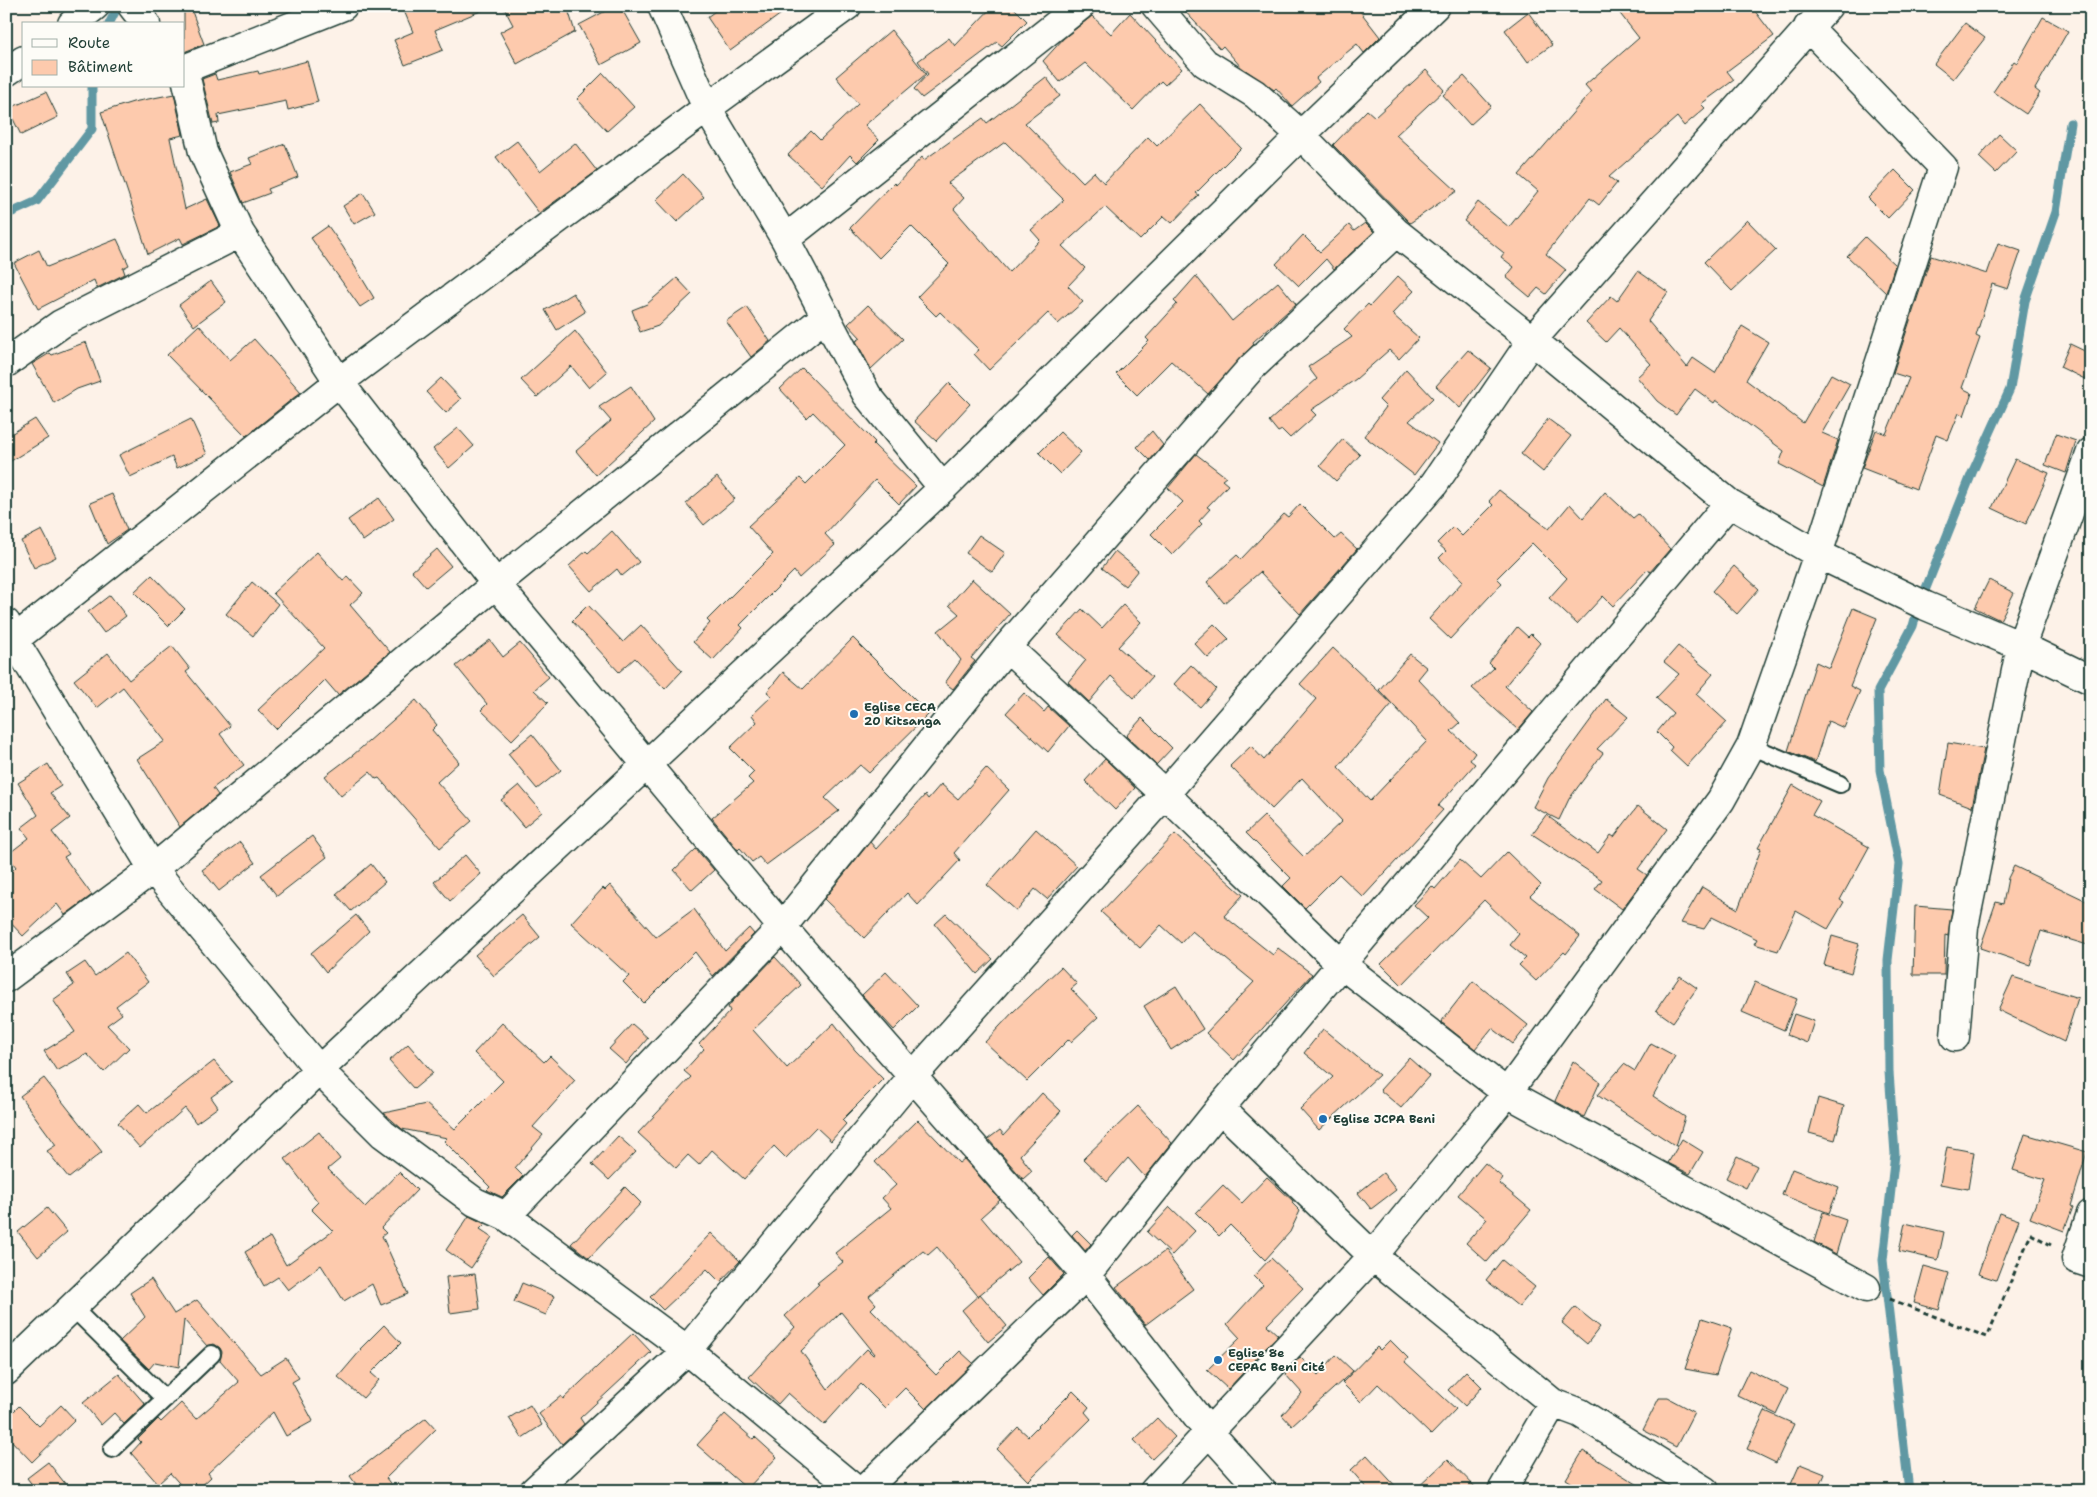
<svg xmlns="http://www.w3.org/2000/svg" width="2097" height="1497" font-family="'Shantell Sans',sans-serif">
<rect width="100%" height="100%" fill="#fdf2e8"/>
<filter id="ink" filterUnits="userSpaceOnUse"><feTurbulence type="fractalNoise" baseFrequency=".02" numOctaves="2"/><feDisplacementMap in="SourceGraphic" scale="10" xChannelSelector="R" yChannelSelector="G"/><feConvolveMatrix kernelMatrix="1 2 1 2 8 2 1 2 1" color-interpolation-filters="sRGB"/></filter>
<g filter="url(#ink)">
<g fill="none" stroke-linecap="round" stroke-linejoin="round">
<!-- stream -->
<path stroke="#6098a3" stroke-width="9" d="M109 24 118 6
M6 215 37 201 92 129V86
M1909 1491 1883 1260 1895 1154 1889 1072 1888 960 1899 864 1880 770 1878 691 1913 626 1918 608 1972 473 2010 389 2025 301 2056 212 2070 123"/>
</g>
<!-- building -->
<path fill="#fdcaad" stroke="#1f3d34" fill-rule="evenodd" d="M184 6H190L204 44 184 52Z
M402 6H490V7L435 30 443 50 405 65 394 40 413 32Z
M503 6H567L575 32 517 64 500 32 513 25Z
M615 6H620L641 43 601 65 579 25Z
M722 6H792L730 51 707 17Z
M993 6H1012L1027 21 1002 46 997 42 922 98 914 89 928 74 918 61 949 38 955 46Z
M1180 6H1356L1380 37 1364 53 1357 44 1316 78 1319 82 1292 106 1276 88 1274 90 1241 67 1223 46 1220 49Z
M1614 6H1751L1774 36 1727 71 1734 80 1701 104 1705 108 1684 126 1677 117 1609 177 1617 183 1599 205 1590 198 1546 254 1566 270 1546 294 1538 288 1530 297 1506 277 1514 267 1501 257 1504 253 1464 221 1478 202 1509 227 1538 191 1519 175 1591 92 1585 85 1639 38Z
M1528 12 1552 45 1528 62 1505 30Z
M1130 13 1182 69 1165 85 1161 81 1133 110 1085 63 1060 82 1043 61 1064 38 1092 16 1111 34Z
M2043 17 2068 31 2035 89 2040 93 2026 114 1993 92 2014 61 2017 63Z
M1965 23 1985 38 1953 79 1934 64Z
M891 30 926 74 865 125 879 140 857 162 850 155 822 186 788 155 811 131 820 140 858 104 836 77Z
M307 61 318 102 288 110 286 101 218 115 219 123 213 124 202 79 215 74 217 80 258 71 259 74Z
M1426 70 1444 90 1396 135 1457 191 1410 223 1333 145 1367 110 1375 117Z
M603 73 634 107 607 131 577 99Z
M1464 76 1491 106 1470 125 1443 95Z
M1046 77 1060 96 1025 123 1083 182 1094 172 1104 183 1148 137 1157 146 1200 104 1241 148 1196 193 1199 195 1172 223 1164 216 1140 240 1105 207 1062 246 1085 268 1068 286 1083 302 1058 324 1048 313 989 370 974 354 979 350 940 312 936 316 917 297 949 264 911 226 879 258 850 228 894 183 896 185 922 157 924 160 983 118 987 123ZM1005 142 1064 200 1031 230 1040 240 1009 272 954 209 964 198 948 183Z
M46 92 58 117 21 135 8 109Z
M174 94 183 135 170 138 185 209 207 199 220 226 183 244 180 238 148 254 101 112 133 102Z
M1999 134 2017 151 1996 173 1979 157Z
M517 141 540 171 575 143 597 171 539 213 496 157Z
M285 144 298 177 268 189 270 193 243 203 230 172 252 164 249 158Z
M1895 170 1915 190 1888 218 1868 198Z
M683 174 704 197 677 222 656 200Z
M363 193 375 212 354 224 343 206Z
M1747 220 1776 250 1732 291 1704 262Z
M1365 223 1374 232 1334 269 1326 259 1299 286 1276 264 1303 235 1320 252 1349 225 1354 231Z
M328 226 343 247 374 298 360 307 311 238Z
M1865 237 1895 265 1886 293 1847 256Z
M117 239 129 265 123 268 125 274 97 288 94 280 38 309 14 263 39 250 47 267Z
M1998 243 2021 251 2008 289 1992 284 1976 336 1980 338 1962 388 1972 393 1964 416 1959 413 1948 440 1936 435 1916 489 1862 468 1876 430 1886 434 1909 378 1893 373 1931 256 1987 274Z
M1638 271 1668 292 1648 321 1687 367 1693 358 1715 373 1742 326 1768 342 1746 380 1803 423 1831 374 1850 384 1822 433 1838 440 1823 487 1779 464 1784 451 1716 400 1714 403 1695 389 1676 415 1657 401 1637 377 1651 364 1619 328 1606 342 1586 323 1611 296 1617 301Z
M1196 276 1232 321 1278 282 1296 304 1253 342 1254 344 1208 394 1171 361 1137 395 1116 374 1149 341 1146 338 1177 304 1174 301Z
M1398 276 1414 291 1392 314 1419 338 1399 359 1389 350 1356 379 1311 410 1316 415 1290 438 1282 430 1278 432 1269 421 1317 379 1308 367 1352 337 1344 329 1368 304 1370 306Z
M677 278 692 294 658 326 640 332 632 310 647 304Z
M211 281 226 302 194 326 179 305Z
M573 293 585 312 557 330 545 310Z
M868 305 903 339 871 369 856 341 861 338 848 324Z
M747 307 770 341 751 357 726 321Z
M199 325 230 360 254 339 301 392 246 436 167 355Z
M575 331 607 372 589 388 571 366 537 397 521 380Z
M86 342 100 381 77 389 54 403 32 364 50 353 52 355Z
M2070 344 2091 354V382L2060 367Z
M1468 350 1491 368 1460 408 1436 386Z
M802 368 875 442 873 444 916 486 899 504 875 480 825 534 835 545 799 578 794 571 740 625 743 628 713 660 693 642 710 623 707 620 773 554 748 526 800 478 806 484 845 445 813 412 807 418 780 389Z
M1406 369 1433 398 1409 421 1438 443 1414 475 1364 436 1386 407 1379 400Z
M441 378 461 399 446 413 426 392Z
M949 383 970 404 936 441 914 421Z
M631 386 654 422 596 475 576 451 611 421 599 407Z
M35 419 48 438 6 464V437Z
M191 419 207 454 177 468 172 457 130 477 119 455Z
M1548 419 1571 436 1543 472 1521 454Z
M458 428 474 446 449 468 433 449Z
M1152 431 1163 445 1150 460 1137 447Z
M1060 432 1081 452 1060 474 1039 453Z
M2056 434 2076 441 2066 473 2045 465Z
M1343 439 1360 455 1336 481 1320 466Z
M1196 454 1226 477 1222 480 1228 485 1207 507 1210 509 1199 521 1202 524 1172 555 1151 534 1183 502 1168 488Z
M2015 459 2049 473 2026 524 1992 508Z
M717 477 735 499 704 525 686 503Z
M1499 490 1549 529 1570 504 1583 518 1605 492 1633 518 1638 514 1670 549 1650 572 1648 569 1613 606 1603 596 1577 624 1549 598 1567 578 1532 543 1497 578 1502 583 1450 639 1429 619 1463 581 1439 558 1446 551 1437 543 1453 527 1462 536 1493 505 1489 501Z
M112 494 127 530 107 544 90 503Z
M379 498 394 519 363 541 348 520Z
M1300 504 1335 539 1341 534 1357 549 1300 614 1260 572 1224 603 1207 582 1237 555 1241 559 1284 514 1288 517Z
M42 530 56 557 34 568 21 541Z
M612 531 639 562 622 576 617 569 591 591 569 566 586 551 588 553Z
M979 535 1005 553 992 572 966 553Z
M437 549 451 566 426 587 412 571Z
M1115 551 1138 570 1125 586 1102 568Z
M317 552 343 581 348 577 363 593 350 605 390 652 338 695 325 680 276 729 258 710 324 648 273 593Z
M1734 566 1759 589 1737 614 1712 591Z
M152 575 185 609 168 626 134 592Z
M972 579 1010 614 971 658 975 661 953 689 945 683 961 660 938 631 959 614 949 605Z
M1989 580 2014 593 2000 620 1975 608Z
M252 582 278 604 253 636 226 614Z
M110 595 126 616 104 633 88 612Z
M588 605 623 642 641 625 682 671 665 689 635 658 619 672 572 621Z
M1123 605 1141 622 1118 647 1152 677 1134 698 1111 676 1089 702 1068 682 1086 660 1058 635 1082 609 1102 628Z
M1853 608 1877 618 1850 686 1860 691 1844 728 1828 721 1815 762 1788 751 1816 662 1829 668Z
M1214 624 1229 639 1208 658 1194 643Z
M1517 627 1528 637 1531 634 1540 643 1505 686 1533 712 1518 730 1472 688 1494 668 1489 663Z
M853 638 929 714 869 773 860 765 825 798 839 811 766 865 759 857 752 862 740 848 738 850 712 818 753 783 748 778 754 772 730 748 757 722 752 715 772 696 767 692 783 672 803 689Z
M490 640 503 657 520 643 549 677 534 690 548 703 512 740 481 710 487 704 456 666Z
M172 646 190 669 186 672 230 726 220 734 244 765 213 788 218 795 180 827 137 759 165 741 123 687 97 708 74 680 108 653 129 680Z
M1678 646 1713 674 1696 694 1727 722 1687 766 1670 750 1672 747 1657 732 1673 713 1656 698 1679 674 1664 662Z
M1333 648 1392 704 1338 767 1370 801 1427 741 1379 690 1410 654 1427 668 1418 679 1460 723 1451 731 1475 753 1470 760 1475 764 1438 806 1443 810 1363 897 1339 874 1305 908 1283 886 1291 878 1246 833 1264 816 1304 857 1342 821 1302 778 1272 809 1230 766 1251 746 1264 760 1316 699 1300 684Z
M1191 665 1216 689 1200 707 1174 684Z
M1024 693 1044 712 1048 707 1069 726 1048 752 1006 713Z
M1606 699 1628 717 1597 749 1603 753 1569 799 1559 820 1533 807 1548 778Z
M416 700 437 725 432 730 459 762 437 782 472 821 440 848 379 778 376 779 370 772 341 796 325 776 353 755Z
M1142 718 1172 748 1156 765 1126 736Z
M532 734 561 770 537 789 508 754Z
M1948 743 1984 749 1972 807 1940 795Z
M1105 759 1135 788 1115 810 1085 781Z
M48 764 61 786 50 793 70 818 52 832 69 854 64 857 92 895 65 915 57 904 23 936 6 918V877L16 867 7 855 29 838 21 828 38 815 18 783Z
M986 768 1009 790 954 853 960 860 918 905 907 893 864 938 824 899 870 842 876 849 925 795 928 799 941 784 958 799Z
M519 785 542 812 524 827 501 800Z
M1793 785 1820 801 1812 815 1869 847 1840 900 1844 902 1828 929 1796 911 1778 951 1754 944 1757 939 1712 917 1704 929 1681 923 1702 887 1738 909 1761 849 1758 848Z
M1638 806 1667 829 1638 869 1647 875 1622 909 1595 889 1602 880 1532 834 1546 815 1598 853 1611 835 1614 837Z
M1036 829 1077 866 1047 899 1035 889 1017 911 987 885Z
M1175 834 1243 895 1224 916 1273 955 1278 948 1312 974 1234 1060 1206 1033 1254 982 1192 931 1181 943 1161 925 1140 948 1101 912Z
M312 836 327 857 277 896 261 875Z
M240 842 255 863 219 891 202 870Z
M696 849 714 870 692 890 674 870Z
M1507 852 1541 885 1530 896 1580 936 1566 954 1564 952 1536 981 1519 965 1526 958 1510 945 1519 934 1484 900 1402 985 1381 964 1428 918 1414 905 1432 886 1435 889 1460 860 1481 879Z
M465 855 481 874 450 901 434 882Z
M371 864 385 882 351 911 336 894Z
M2014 866 2091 903V946L2041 931 2030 965 1980 948 1996 902 2003 904 2008 878Z
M610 885 656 937 694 909 725 951 749 928 754 934 713 976 695 952 644 1003 623 982 629 976 571 923 603 888 605 890Z
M1915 906 1952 909 1948 936 1945 935 1944 975H1913Z
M946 914 993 959 977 974 935 924Z
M356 915 369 931 326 972 311 953Z
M522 915 540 937 494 976 475 955Z
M1832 936 1859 944 1851 973 1824 965Z
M126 953 148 982 116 1006 122 1014 107 1025 129 1048 104 1072 87 1054 57 1071 44 1051 75 1032 53 1000 74 985 67 974 85 962 95 976Z
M775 957 801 985 753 1030 787 1068 834 1023 855 1050 883 1079 842 1120 846 1124 831 1141 816 1127 786 1158 774 1146 744 1179 712 1150 699 1165 688 1155 676 1168 638 1133 691 1077 684 1071 704 1049 699 1044 730 1011 728 1007 732 1002Z
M1061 967 1077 984 1071 989 1098 1017 1071 1042 1069 1039 1027 1081 985 1042 1014 1011Z
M886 972 918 1006 894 1030 862 995Z
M1680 976 1697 988 1673 1022 1656 1010Z
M2013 977 2078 998 2064 1042 1998 1010Z
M1473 981 1528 1025 1513 1044 1492 1028 1475 1049 1441 1022Z
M1755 982 1797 999 1784 1030 1742 1012Z
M1176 986 1203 1029 1171 1050 1144 1006Z
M1794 1014 1814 1021 1807 1043 1787 1035Z
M502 1023 544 1062 550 1056 575 1080 533 1127 543 1135 515 1168 523 1176 502 1197 487 1190 490 1187 444 1141 447 1138 402 1129 384 1113 426 1104 455 1129 503 1081 474 1053Z
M632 1024 648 1038 626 1064 609 1049Z
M1323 1029 1379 1075 1319 1130 1300 1109 1333 1077 1304 1053Z
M1651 1043 1675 1056 1653 1096 1685 1117 1676 1146 1597 1095 1624 1064 1635 1071Z
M408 1044 433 1073 414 1089 389 1061Z
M1409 1058 1429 1076 1401 1108 1380 1090Z
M214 1061 232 1082 211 1097 218 1107 196 1123 185 1108 140 1148 118 1123 139 1104 147 1113Z
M1573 1061 1600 1082 1584 1117 1555 1101Z
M44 1078 102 1152 69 1178 47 1151 56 1145 20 1096Z
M1042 1093 1061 1111 1020 1155 1032 1171 1023 1179 988 1139 1000 1130 1004 1135Z
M1818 1098 1844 1106 1835 1140 1809 1133Z
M1138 1106 1172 1143 1145 1177 1128 1158 1107 1182 1083 1159Z
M918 1120 959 1163 964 1159 1000 1200 981 1217 1019 1262 978 1296 937 1247 928 1255 923 1251 869 1296 876 1304 871 1309 936 1375 960 1351 973 1363 926 1409 905 1388 885 1408 861 1384 824 1425 788 1393 778 1404 749 1377 795 1327 785 1316 819 1284 817 1283 843 1262 835 1253 891 1208 882 1198 896 1185 875 1162ZM841 1312 875 1354 873 1355 867 1349 828 1389 801 1351Z
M319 1132 340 1159 328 1169 365 1207 399 1172 417 1190 381 1228 386 1233 382 1236 408 1294 381 1305 372 1284 344 1301 321 1265 288 1290 278 1277 264 1286 245 1252 270 1237 286 1265 333 1231 311 1209 318 1202 285 1159Z
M2025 1134 2087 1152 2071 1206 2073 1207 2064 1231 2030 1218 2045 1180 2013 1170Z
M618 1136 636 1152 609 1180 592 1164Z
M1682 1139 1703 1152 1690 1174 1668 1163Z
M1947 1147 1974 1152 1968 1189 1940 1184Z
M1737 1156 1757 1166 1746 1188 1726 1178Z
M1485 1163 1503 1178 1499 1183 1531 1210 1487 1262 1466 1243 1487 1219 1458 1195Z
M1792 1169 1839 1187 1829 1213 1782 1195Z
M1383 1173 1396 1190 1371 1209 1358 1193Z
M1267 1177 1293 1201 1292 1203 1300 1211 1290 1232 1265 1260 1230 1225 1219 1236 1196 1213 1223 1185 1242 1203Z
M625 1187 641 1203 589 1258 571 1244Z
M1170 1207 1195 1231 1172 1255 1147 1232Z
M47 1208 67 1232 38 1257 18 1232Z
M1823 1212 1846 1220 1836 1254 1814 1242Z
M1999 1213 2019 1220 1996 1280 1978 1274Z
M469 1216 485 1224 480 1229 492 1237 471 1268 446 1250Z
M1905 1223 1944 1232 1938 1260 1899 1251Z
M1077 1230 1091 1244 1085 1251 1072 1235Z
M711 1233 740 1261 720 1282 707 1269 663 1310 650 1297Z
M1165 1251 1193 1289 1145 1325 1116 1287Z
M1049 1257 1064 1274 1043 1295 1028 1278Z
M1271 1258 1303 1288 1267 1325 1278 1335 1228 1389 1207 1370 1240 1338 1227 1324 1263 1285 1254 1276Z
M1502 1260 1535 1287 1519 1307 1486 1280Z
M1924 1266 1949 1273 1939 1310 1914 1303Z
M475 1274 480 1309 450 1313 446 1277Z
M151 1279 174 1314 197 1300 261 1374 286 1358 299 1378 292 1382 313 1421 286 1436 273 1412 208 1473 211 1477 196 1491H186L170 1473 158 1484 131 1453 141 1442 138 1439 158 1419 161 1422 181 1403 196 1419 239 1382 220 1360 222 1352 220 1348 214 1344 207 1346 184 1320 179 1367 155 1362 149 1369 120 1341 145 1317 130 1293Z
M522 1283 554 1296 546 1315 514 1302Z
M980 1294 1007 1326 988 1342 962 1310Z
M1575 1307 1600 1327 1587 1344 1562 1323Z
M1702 1318 1732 1328 1716 1375 1685 1369Z
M384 1325 401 1343 371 1373 379 1380 363 1398 338 1377 361 1350 360 1349Z
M633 1333 651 1352 580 1418 584 1424 562 1444 539 1414 561 1396 563 1399Z
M1390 1340 1408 1358 1405 1362 1456 1409 1431 1435 1378 1384 1361 1402 1342 1383 1377 1347 1380 1350Z
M1336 1355 1353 1371 1292 1426 1282 1415 1302 1393 1285 1374 1300 1357 1318 1375Z
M1749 1370 1788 1389 1776 1414 1737 1395Z
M1466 1371 1482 1387 1465 1406 1448 1390Z
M119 1374 145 1404 124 1424 114 1413 101 1425 83 1403Z
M1073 1391 1089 1407 1085 1412 1091 1419 1028 1481 997 1449 1018 1427 1028 1436Z
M1659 1398H1668L1694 1412 1676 1447 1643 1430Z
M61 1405 75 1420 32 1462 6 1435V1419L19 1406 39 1426Z
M530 1405 542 1425 522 1438 509 1418Z
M1765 1411 1794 1424 1776 1463 1747 1449Z
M725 1414 753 1439 755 1437 777 1457 747 1489 697 1445Z
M426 1418 436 1429 386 1478 396 1491H361L350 1476Z
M1157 1418 1175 1437 1152 1459 1134 1440Z
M1583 1451 1648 1491H1585L1566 1479Z
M1367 1455 1400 1491H1369L1351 1470Z
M1448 1459 1479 1491H1414Z
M48 1462 71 1491H37L27 1478Z
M1800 1464 1825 1474 1818 1491H1788Z"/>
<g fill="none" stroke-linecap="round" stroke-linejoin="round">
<defs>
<path id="service" d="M1751 746 1840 784
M72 1307 165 1399
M112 1449 212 1354"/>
<path id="minor" d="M132 6 146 24
M662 6 707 108 785 239 867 395 943 488
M1156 6 1205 63 1255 94 1301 135 1396 232 1532 340 1729 503 1818 554 1926 606 2021 646 2091 680
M72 24 95 6
M184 69 203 152 240 233 339 382 496 584 782 927 1086 1275 1208 1431 1262 1491
M184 69 343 6
M6 72 24 60
M785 239 1080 6
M6 363 61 324 240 233
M6 623 14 640 153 869 319 1070 383 1134 475 1202 506 1216 687 1350 857 1491
M6 646 339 382 707 108 847 6
M1007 647 1165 794 1341 964 1507 1093 1866 1288
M6 978 153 869 496 584 826 316
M1955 1037 1964 927 2021 646 2091 452
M1220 1108 1373 1256 1553 1403 1580 1413 1705 1491
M2091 1214 2076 1259 2091 1264
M506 1216 782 927 1007 647 1251 368 1396 232
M6 1371 319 1070 943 488 1301 135 1435 6
M534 1491 687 1350 913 1076 1165 794 1434 484 1532 340 1828 6
M863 1491 1086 1275 1220 1108 1729 503
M1154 1491 1373 1256 1507 1093 1721 800 1751 746 1818 554 1943 167 1808 27
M1502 1491 1553 1403"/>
</defs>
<!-- service casing -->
<use href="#service" stroke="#1f3d34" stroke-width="20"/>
<!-- minor casing -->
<use href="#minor" stroke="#1f3d34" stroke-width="31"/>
<!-- path -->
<path stroke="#1f3d34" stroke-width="3" stroke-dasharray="5 4" stroke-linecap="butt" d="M1890 1299 1987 1337 2031 1234 2051 1245"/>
<!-- service -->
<use href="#service" stroke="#fdfcf7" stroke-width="16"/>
<!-- minor -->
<use href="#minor" stroke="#fdfcf7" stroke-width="28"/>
</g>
</g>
<!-- markers -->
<g fill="#1f6fb2" stroke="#fdfcf7" stroke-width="2">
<circle cx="854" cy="714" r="5"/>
<circle cx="1323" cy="1119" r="5"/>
<circle cx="1218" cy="1360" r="5"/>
</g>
<g text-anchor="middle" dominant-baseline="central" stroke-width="4" stroke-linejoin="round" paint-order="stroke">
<!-- poi labels -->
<g font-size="12" font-weight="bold" fill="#1f3d34" stroke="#fdfcf7" text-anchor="start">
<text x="864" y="707">Eglise CECA<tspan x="864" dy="14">20 Kitsanga</tspan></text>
<text x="1333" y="1119">Eglise JCPA Beni</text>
<text x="1228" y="1353">Eglise 8e<tspan x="1228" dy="14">CEPAC Beni Cité</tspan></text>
</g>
</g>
<!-- margin -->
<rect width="2097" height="1497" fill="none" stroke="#fdfcf7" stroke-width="25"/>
<rect x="12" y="12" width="2072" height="1472" fill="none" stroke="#1f3d34" stroke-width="2" filter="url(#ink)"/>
<!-- legend -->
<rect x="22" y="22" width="162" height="65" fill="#fdfcf7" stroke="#a4b0a9"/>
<rect x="32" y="39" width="25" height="8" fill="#fdfcf7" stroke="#a4b0a9"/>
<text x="68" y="48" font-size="15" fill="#1f3d34">Route</text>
<rect x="32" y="60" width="25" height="15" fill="#fdcaad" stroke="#a4b0a9"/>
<text x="68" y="72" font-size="15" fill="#1f3d34">Bâtiment</text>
</svg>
